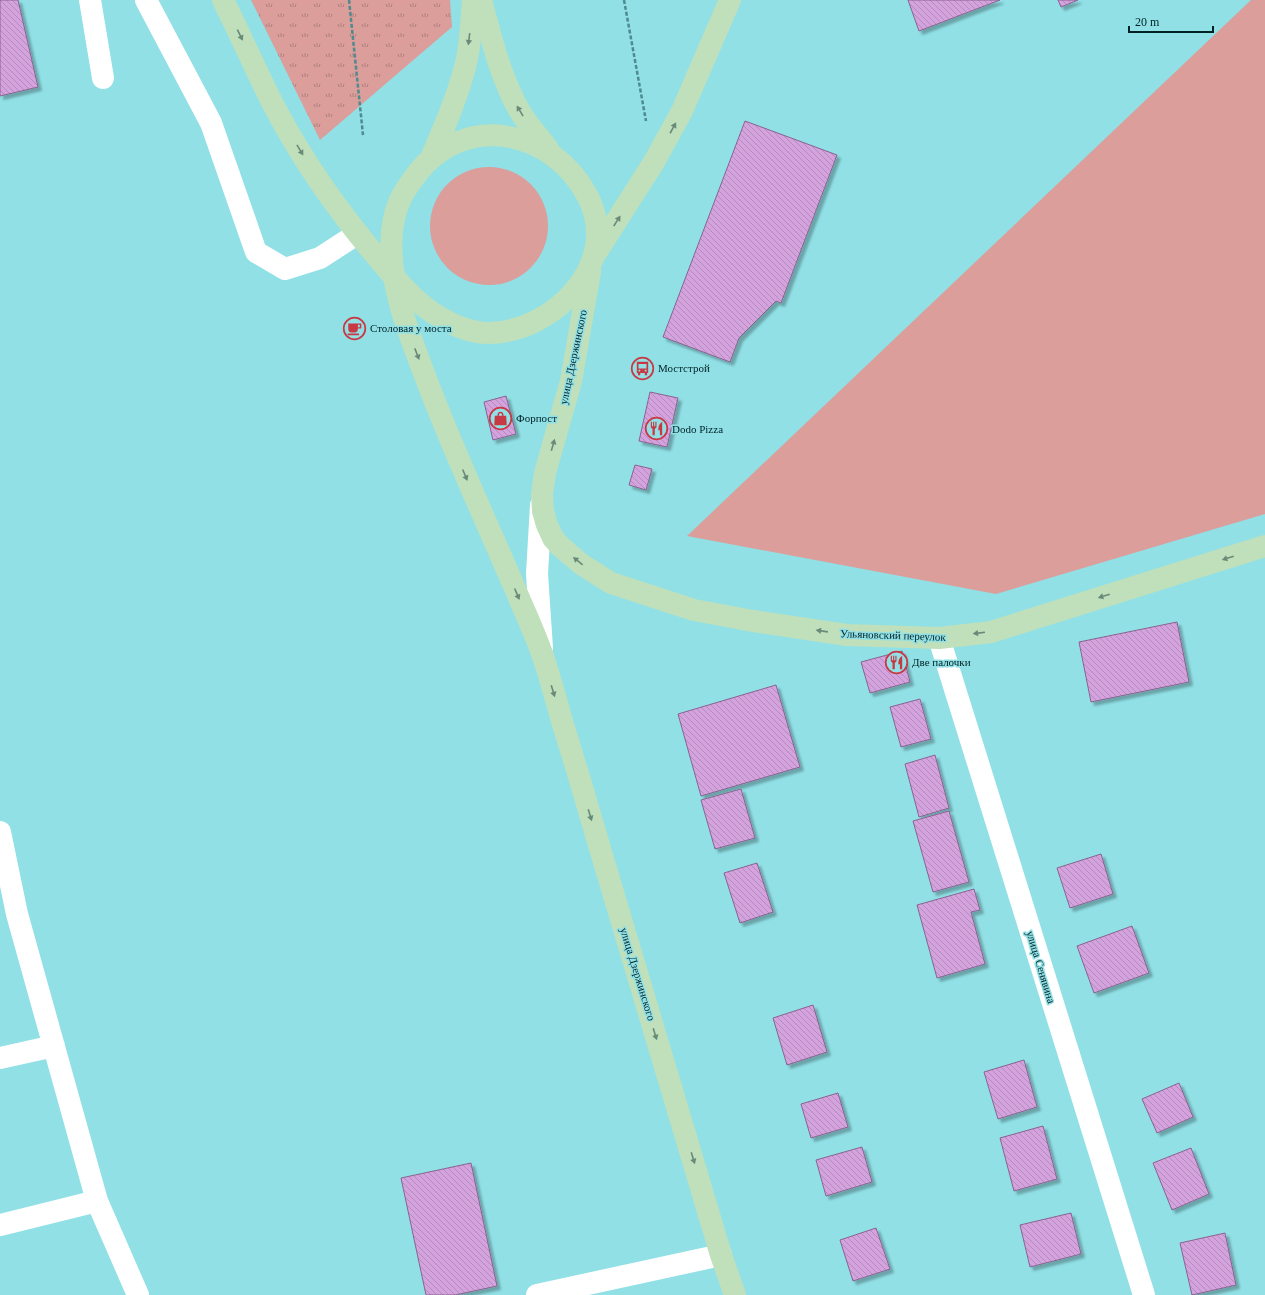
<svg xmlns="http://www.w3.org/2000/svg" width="1265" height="1295" font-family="Georgia,serif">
<defs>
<pattern id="park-tufts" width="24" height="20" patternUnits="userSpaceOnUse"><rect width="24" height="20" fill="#db9e9b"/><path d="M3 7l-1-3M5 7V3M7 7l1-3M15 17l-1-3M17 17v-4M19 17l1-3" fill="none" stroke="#af807e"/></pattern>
<pattern id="building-back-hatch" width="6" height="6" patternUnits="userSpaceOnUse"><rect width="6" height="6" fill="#d4a2dd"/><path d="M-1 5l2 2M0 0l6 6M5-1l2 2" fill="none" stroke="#b48bbe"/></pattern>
<filter id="shadow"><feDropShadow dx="3.5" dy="3.5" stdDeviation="1" flood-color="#0004"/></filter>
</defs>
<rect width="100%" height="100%" fill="#90e0e6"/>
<!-- grass -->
<path fill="#db9e9b" d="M1251 0H1265V514L996 594 687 536Z
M430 226a59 59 0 1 1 118 0a59 59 0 1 1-118 0Z"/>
<!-- park -->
<path fill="url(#park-tufts)" d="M251 0H450L452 27 320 140Z"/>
<!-- building -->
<path fill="url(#building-back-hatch)" stroke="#88638f" filter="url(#shadow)" d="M0 0H18L38 87 0 96Z
M908 0H1000L919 31Z
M1058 0H1078L1061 7Z
M745 121 837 155 781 303 776 301 739 338 730 362 663 337Z
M650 392 678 398 667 447 639 441Z
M506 396 516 434 493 440 484 402Z
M635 465 652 469 646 490 629 485Z
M1177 622 1189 682 1091 702 1079 642Z
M902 651 910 682 870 693 861 662Z
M776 685 800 767 701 796 678 714Z
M920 699 931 739 901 747 890 707Z
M935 755 949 808 919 817 905 764Z
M741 789 755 838 715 849 701 800Z
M949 811 969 882 933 892 913 821Z
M1101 854 1113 894 1070 908 1057 868Z
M757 863 773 912 740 923 724 873Z
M974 889 980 910 971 912 985 964 937 978 917 905Z
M1132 926 1149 973 1094 993 1077 946Z
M813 1005 827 1052 787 1065 773 1018Z
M1024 1060 1037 1107 998 1119 984 1072Z
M1179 1083 1193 1117 1157 1133 1142 1099Z
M838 1093 848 1127 811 1138 801 1104Z
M1043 1126 1057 1179 1014 1191 1000 1138Z
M862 1147 872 1182 826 1196 816 1160Z
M1191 1148 1209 1194 1172 1210 1153 1163Z
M471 1163 497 1286 455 1295H426L401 1178Z
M1071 1213 1081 1254 1030 1267 1020 1225Z
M876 1228 890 1269 853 1281 840 1240Z
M1225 1233 1236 1285 1192 1295 1180 1243Z"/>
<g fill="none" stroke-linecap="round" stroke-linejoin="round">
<!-- path -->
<path stroke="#4f8a8f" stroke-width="2.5" stroke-dasharray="4 2" stroke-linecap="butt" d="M349 0 363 135
M624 0 646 121"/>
<!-- minor -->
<path stroke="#fff" stroke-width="22" d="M90 0 103 78
M146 0 211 123 256 252 285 269 320 258 357 234
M541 505 537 574 542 648
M939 638 1144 1295
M0 832 17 914 97 1201 138 1295
M0 1058 54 1046
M0 1225 97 1201
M537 1295 721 1255"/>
<!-- major -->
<path stroke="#bfe0bb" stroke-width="22" d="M223 0C241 36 257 73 275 108 303 161 338 211 377 257 394 277 411 298 433 313 450 324 468 333 489 333 554 332 622 263 588 197 553 129 464 111 416 175 410 183 404 191 400 200 390 222 390 246 393 269 398 309 414 346 428 384 454 452 485 519 514 586 523 608 533 629 541 651 549 673 555 696 561 718 575 763 588 807 601 852 641 986 681 1121 721 1255L735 1295
M481 0C491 37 500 76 519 110 527 124 539 137 548 149
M431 158C445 126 459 93 467 59 471 40 471 19 473 0
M596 253 654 162 682 111 730 0
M590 272 571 381 545 473 542 494 543 511 547 525 553 538 560 546 581 564 611 583 694 610 753 621 847 635 939 638 991 632 1265 546"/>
</g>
<!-- one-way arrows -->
<defs><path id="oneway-solid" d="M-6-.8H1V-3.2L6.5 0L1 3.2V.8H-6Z"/></defs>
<g fill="#698a78">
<use href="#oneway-solid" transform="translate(240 35) rotate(64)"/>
<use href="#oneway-solid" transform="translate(469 39) rotate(97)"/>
<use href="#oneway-solid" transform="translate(520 111) rotate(-121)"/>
<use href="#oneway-solid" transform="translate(673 128) rotate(-61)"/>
<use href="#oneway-solid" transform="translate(300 150) rotate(59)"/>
<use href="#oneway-solid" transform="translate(617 221) rotate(-57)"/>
<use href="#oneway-solid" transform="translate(417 354) rotate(69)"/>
<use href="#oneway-solid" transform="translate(553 445) rotate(-74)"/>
<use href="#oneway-solid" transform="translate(465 475) rotate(67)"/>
<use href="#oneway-solid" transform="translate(1228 558) rotate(163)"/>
<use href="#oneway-solid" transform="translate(578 561) rotate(-141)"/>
<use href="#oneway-solid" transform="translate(517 594) rotate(67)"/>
<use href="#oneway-solid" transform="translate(1104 596) rotate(163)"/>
<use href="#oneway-solid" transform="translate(822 631) rotate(-172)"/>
<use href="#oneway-solid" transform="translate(979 633) rotate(173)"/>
<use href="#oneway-solid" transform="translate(553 691) rotate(73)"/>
<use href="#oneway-solid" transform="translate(590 815) rotate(73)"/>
<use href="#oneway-solid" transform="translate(655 1034) rotate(73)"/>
<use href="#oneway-solid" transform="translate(693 1158) rotate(73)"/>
</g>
<!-- icons -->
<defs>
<symbol id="cafe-ring" viewBox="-11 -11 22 22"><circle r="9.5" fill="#90e0e6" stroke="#c93943" stroke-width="1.5"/><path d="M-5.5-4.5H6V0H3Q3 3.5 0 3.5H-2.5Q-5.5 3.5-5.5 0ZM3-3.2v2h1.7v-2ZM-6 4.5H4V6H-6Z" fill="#c93943"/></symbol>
<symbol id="bus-ring" viewBox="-11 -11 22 22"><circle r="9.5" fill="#90e0e6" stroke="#c93943" stroke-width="1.5"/><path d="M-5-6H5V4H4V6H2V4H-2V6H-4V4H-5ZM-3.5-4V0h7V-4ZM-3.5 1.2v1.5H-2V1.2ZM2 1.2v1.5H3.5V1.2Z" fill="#c93943"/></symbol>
<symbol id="shop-ring" viewBox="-11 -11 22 22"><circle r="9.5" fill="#90e0e6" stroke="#c93943" stroke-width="1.5"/><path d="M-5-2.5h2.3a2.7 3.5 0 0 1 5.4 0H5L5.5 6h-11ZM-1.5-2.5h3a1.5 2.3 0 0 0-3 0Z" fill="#c93943"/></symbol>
<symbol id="restaurant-ring" viewBox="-11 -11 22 22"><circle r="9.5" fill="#90e0e6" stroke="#c93943" stroke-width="1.5"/><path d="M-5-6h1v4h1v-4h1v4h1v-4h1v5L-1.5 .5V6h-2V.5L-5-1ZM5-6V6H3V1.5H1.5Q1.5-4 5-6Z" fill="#c93943"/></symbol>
</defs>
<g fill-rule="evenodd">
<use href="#cafe-ring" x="342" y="316" width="25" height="25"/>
<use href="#bus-ring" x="630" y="356" width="25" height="25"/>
<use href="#shop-ring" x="488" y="406" width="25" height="25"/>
<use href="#restaurant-ring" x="644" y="416" width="25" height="25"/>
<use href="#restaurant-ring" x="884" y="650" width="25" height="25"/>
</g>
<g text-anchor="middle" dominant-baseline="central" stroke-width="3" stroke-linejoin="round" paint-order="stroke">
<!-- poi labels -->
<g font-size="11" fill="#002225" stroke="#90e0e6" text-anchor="start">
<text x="370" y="328">Столовая у моста</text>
<text x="658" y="368">Мостстрой</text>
<text x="516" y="418">Форпост</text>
<text x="672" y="429">Dodo Pizza</text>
<text x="912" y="662">Две палочки</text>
</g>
<!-- street labels -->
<g font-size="11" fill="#002225" stroke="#90e0e6">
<text transform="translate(573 357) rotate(-78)">улица Дзержинского</text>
<text transform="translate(893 635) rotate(2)">Ульяновский переулок</text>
<text transform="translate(1041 967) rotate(73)">улица Сенявина</text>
<text transform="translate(638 974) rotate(73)">улица Дзержинского</text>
</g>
</g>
<!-- scale -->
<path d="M1129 26v6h84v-6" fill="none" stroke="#002225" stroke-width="2"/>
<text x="1135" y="26" font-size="12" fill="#002225" stroke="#90e0e6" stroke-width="3" paint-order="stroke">20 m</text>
</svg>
